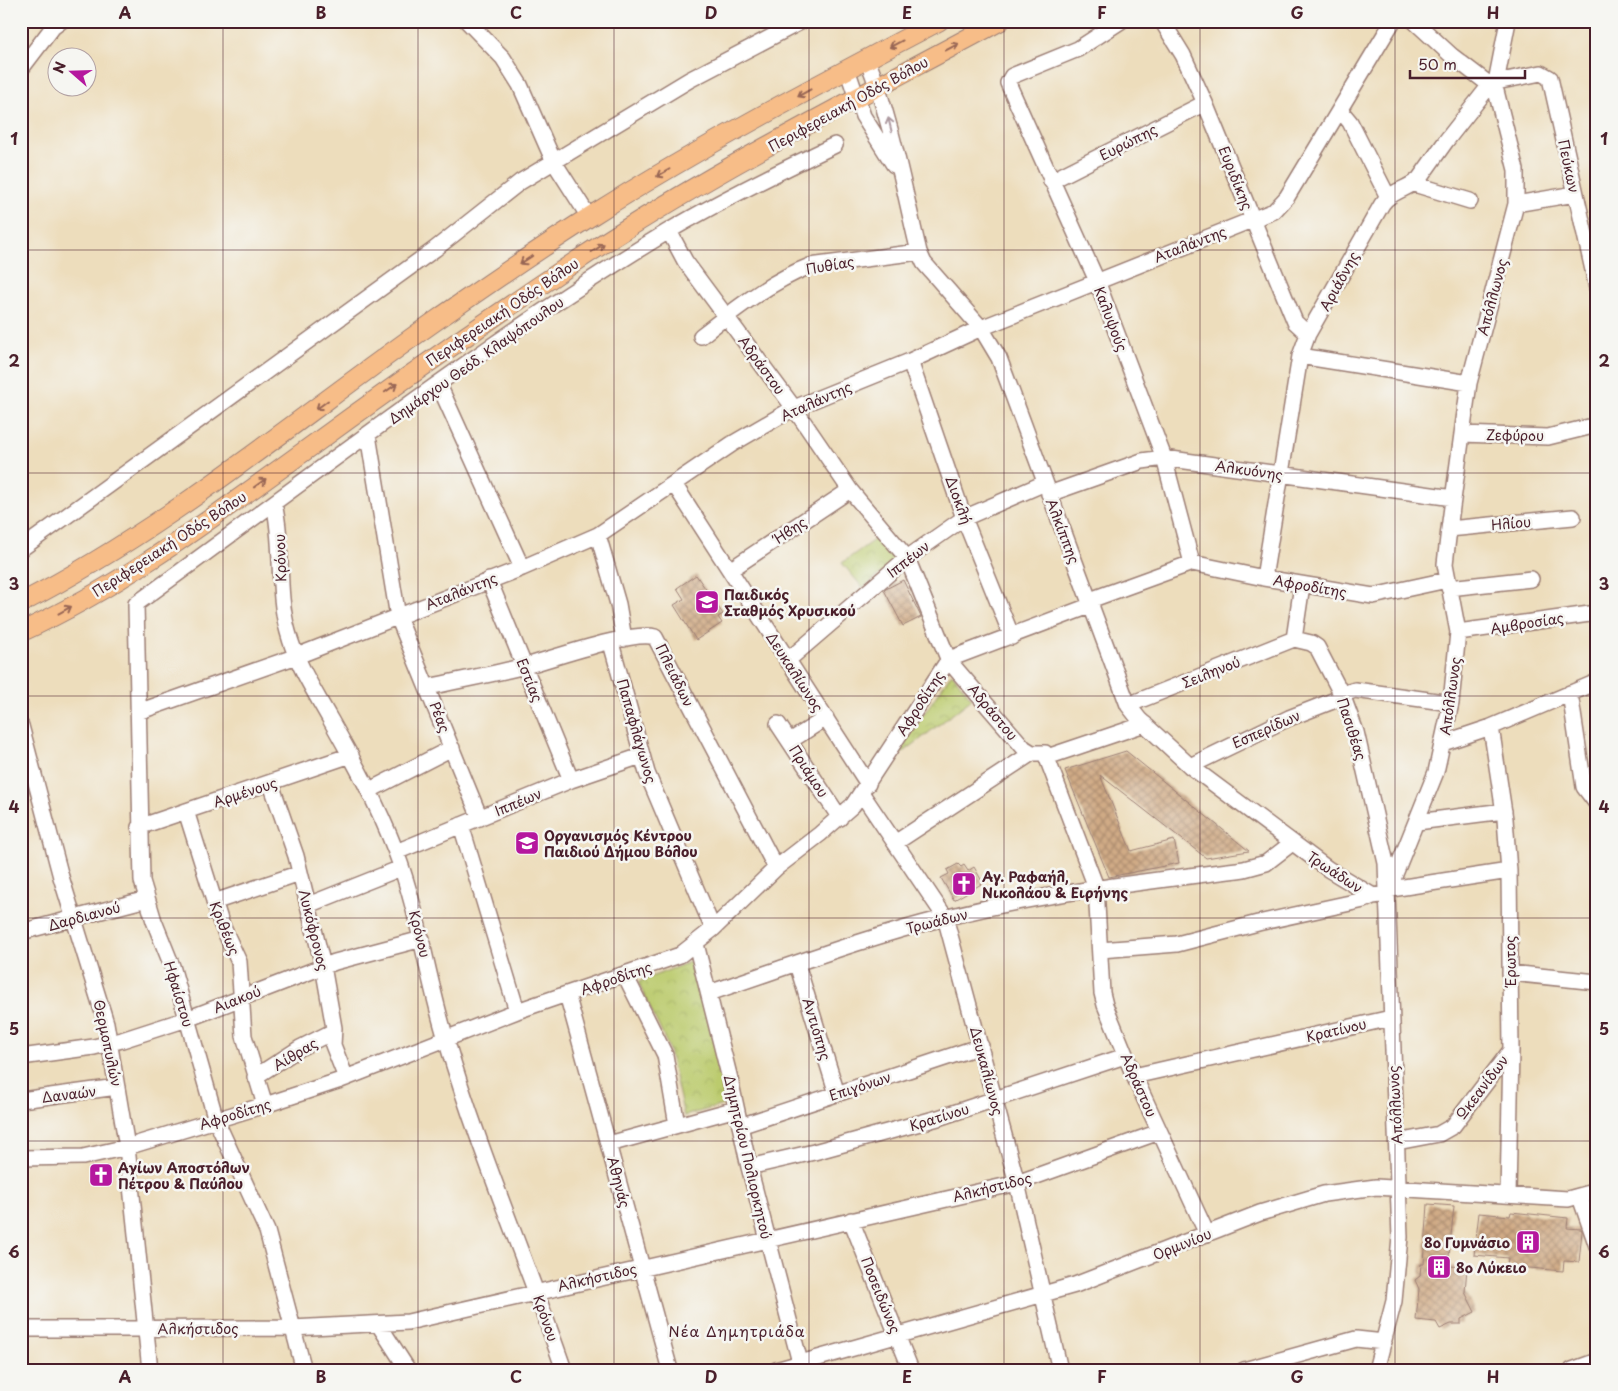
<svg xmlns="http://www.w3.org/2000/svg" width="1618" height="1391" font-family="'Playpen Sans',sans-serif">
<defs>
<pattern id="park-crowns" width="20" height="18" patternUnits="userSpaceOnUse" patternTransform="scale(1.25)"><rect width="20" height="18" fill="#bbcb6d"/><path d="M2 6a3 3 0 1 1 6 0M12 15a3 3 0 1 1 6 0" fill="none" stroke="#a2ae5f"/></pattern>
<pattern id="building-cross-hatch" width="8" height="8" patternUnits="userSpaceOnUse" patternTransform="scale(1.25)"><rect width="8" height="8" fill="#d0ab86"/><path d="M0 0l8 8M0 8l8-8" fill="none" stroke="#ab8b6e"/></pattern>
</defs>
<rect width="100%" height="100%" fill="#f6f6f2"/>
<filter id="ink" filterUnits="userSpaceOnUse"><feTurbulence type="fractalNoise" baseFrequency=".02" numOctaves="2"/><feDisplacementMap in="SourceGraphic" scale="10" xChannelSelector="R" yChannelSelector="G"/><feConvolveMatrix kernelMatrix="1 2 1 2 8 2 1 2 1" color-interpolation-filters="sRGB"/></filter>
<filter id="wash" filterUnits="userSpaceOnUse"><feTurbulence type="fractalNoise" baseFrequency=".0096" numOctaves="4" result="noise"/><feDisplacementMap in="SourceGraphic" scale="20" xChannelSelector="R" yChannelSelector="G"/><feGaussianBlur stdDeviation="1.12" result="paint"/><feColorMatrix in="noise" values="0 0 0 0 0 0 0 0 0 0 0 0 0 0 0 0 0 1.4 0 .05"/><feComposite in="paint" operator="in"/></filter>
<g filter="url(#wash)">
<rect width="100%" height="100%" fill="#edddbc"/>
<!-- park -->
<path fill="url(#park-crowns)" stroke="#82754c" d="M878 537 898 559 863 588 842 563Z
M952 673 972 699 900 755 898 751Z
M695 960 730 1103 684 1116 668 1046 638 982Z"/>
<g id="blocks">
<!-- building -->
<path fill="url(#building-cross-hatch)" d="M696 575 723 614 718 617 722 623 696 640 674 605 684 599 677 588Z
M903 580 921 617 903 626 884 590Z
M1126 751 1249 851 1206 858 1100 775 1131 851 1174 840 1179 863 1109 877 1065 770Z
M958 864 961 867 964 865 968 871 974 867 983 883 954 900 941 878 949 874 947 870Z
M1428 1204 1454 1206 1448 1266 1467 1267 1465 1292 1475 1312 1461 1319V1324H1451L1440 1329 1436 1322 1416 1320 1419 1289 1415 1280 1420 1276 1421 1264H1424Z
M1511 1212 1568 1218 1567 1228 1581 1229 1582 1231 1579 1262 1564 1261 1563 1271 1507 1266 1508 1258 1474 1255 1479 1213 1510 1216Z"/>
</g>
</g>
<g filter="url(#ink)">
<use href="#blocks" fill-opacity="0" stroke="#9c7e74" stroke-width="1"/>
<g fill="none" stroke-linecap="round" stroke-linejoin="round">
<defs>
<path id="minor" d="M467 21 503 58 520 85 554 162 589 217
M1121 21 1078 49 1012 76 1008 83 1097 281 1164 458 1192 563
M1162 21 1183 55 1205 103 1295 322 1308 334
M1414 21 1452 56 1490 85
M867 59C892 121 903 187 919 252L924 263 981 328 999 358 1128 705 1139 719 1190 766 1328 869 1373 896 1387 894
M21 69 53 27 61 21
M847 69 863 116 894 165
M1340 110 1350 122 1388 197
M1051 181 1205 103
M1414 184 1470 201
M1516 204 1575 194
M669 231 685 261 794 408 850 490 907 558 949 661 1024 748 1032 753H1045L1096 887 1102 993 1105 1005 1134 1076 1207 1234
M701 336C734 310 771 281 810 266L919 252
M1300 356 1469 383
M910 361 964 518 1012 637
M439 385 522 568
M1462 434 1548 437 1597 425
M368 435 398 617 480 818
M674 484 868 784
M1049 494 1142 461 1164 458 1453 498
M274 504C284 546 276 590 288 632 296 663 315 692 330 719 355 763 378 805 396 852 419 913 427 977 446 1039 479 1152 526 1259 564 1370
M1449 529 1573 517
M598 535 618 604 624 639
M21 549 435 249 520 182 689 80 802 21
M730 570 850 490
M1264 578 1300 356 1308 334 1382 204C1392 190 1407 190 1419 179L1446 141 1490 85 1496 82 1541 73 1550 78 1597 288
M489 580 571 780
M1302 585 1294 639 1311 643 1317 647 1343 697 1356 732 1386 863 1400 1237 1394 1301 1376 1370
M1449 588 1531 579
M1090 600 1192 563 1264 578 1373 596 1447 580
M1458 632 1597 613
M611 643 647 773 713 929
M787 661 907 558 964 518 1045 483
M428 687C460 680 493 674 525 666 551 659 633 630 655 637L776 868
M1570 693 1584 787 1597 804
M1342 694 1355 690 1451 703
M1128 705 1294 639
M138 712 297 656 522 568 598 535 732 444 794 408 910 361 981 328 1274 211 1287 197 1393 21
M778 724 840 818
M21 726 61 877 106 1023 127 1147 150 1370
M1491 727 1505 819 1509 871 1511 1050 1508 1195
M790 741 826 718
M1443 743 1491 727 1597 682
M1047 757 1145 724
M1190 766 1289 718 1343 697
M271 784 296 856 323 966 334 1028 333 1045 346 1078
M370 790 452 748
M862 794 945 917 1017 1183 1060 1370
M186 811 221 923 239 962 244 1036 265 1105
M1417 822 1504 811
M461 825 517 1011
M139 827 351 755
M895 843 1032 753
M396 852 571 780 641 756
M1391 889 1509 871
M1387 894 1436 772 1451 703 1458 632 1445 564 1449 529 1469 383 1516 204V170L1495 87 1508 21
M214 902 300 873
M308 905 401 868
M21 932 147 899
M696 944 730 1079 749 1167 802 1370
M1100 950 1177 944 1258 923 1364 900 1373 896
M797 964 837 1094
M1510 973 1597 982
M625 975 665 1055 677 1125
M709 993C787 967 864 938 944 918 1042 893 1143 882 1244 869L1266 863 1292 843
M567 994 670 1370
M21 1057 94 1047 122 1040 187 1019 335 962 422 939
M1134 1076 1391 1018
M255 1077 300 1048 334 1031
M21 1100 117 1087
M740 1126 981 1046
M1397 1142 1439 1134 1453 1126 1511 1050
M609 1144 736 1109
M21 1158 83 1157 127 1147 265 1105 338 1081 517 1011 680 955 713 929 776 868 820 834 853 805 945 665 952 658 1092 605
M749 1167 814 1152 938 1118 1125 1056
M1580 1197 1597 1246
M851 1220 911 1370
M379 1325 408 1370
M21 1329 292 1328 408 1322 1017 1183 1159 1132
M304 1370 267 1231 216 1120 172 966 154 921 142 881 136 604C311 477 482 344 667 232 721 200 778 172 835 145
M776 1370 1075 1285 1260 1213 1324 1194 1376 1187 1568 1199 1597 1191
M1244 1370 1356 1339 1384 1342
M1572 1370 1597 1361"/>
<path id="major" d="M21 603C173 525 302 414 441 317 490 283 540 248 591 216 703 145 821 83 939 21
M21 632C120 587 208 521 295 458 384 393 475 329 566 268 704 175 854 100 1000 21"/>
</defs>
<!-- minor casing -->
<use href="#minor" stroke="#9c7e74" stroke-width="18"/>
<!-- major casing -->
<use href="#major" stroke="#9c7e74" stroke-width="21"/>
<!-- minor -->
<use href="#minor" stroke="#fff" stroke-width="15"/>
<!-- major -->
<use href="#major" stroke="#f7bd88" stroke-width="19"/>
</g>
<!-- one-way arrows -->
<defs><path id="oneway-shaft" d="M-6 0H5M1.5-3L5.5 0L1.5 3" fill="none" stroke-width="1.6" stroke-linecap="round" stroke-linejoin="round" transform="scale(1.25)"/></defs>
<g stroke="#986655">
<use href="#oneway-shaft" transform="translate(896 44) rotate(152)"/>
<use href="#oneway-shaft" transform="translate(952 47) rotate(-28)"/>
<use href="#oneway-shaft" transform="translate(804 93) rotate(151)"/>
<use href="#oneway-shaft" transform="translate(663 173) rotate(150)"/>
<use href="#oneway-shaft" transform="translate(598 248) rotate(-32)"/>
<use href="#oneway-shaft" transform="translate(526 260) rotate(146)"/>
<use href="#oneway-shaft" transform="translate(391 388) rotate(-35)"/>
<use href="#oneway-shaft" transform="translate(322 405) rotate(143)"/>
<use href="#oneway-shaft" transform="translate(260 483) rotate(-36)"/>
<use href="#oneway-shaft" transform="translate(65 610) rotate(-29)"/>
</g>
<use stroke="#ae9aa0" href="#oneway-shaft" transform="translate(890 125) rotate(-104)"/>
</g>
<!-- grid -->
<path fill="none" stroke="#4a1f2b" stroke-width="1" stroke-opacity="0.55" d="M223 21V1370M418 21V1370M614 21V1370M809 21V1370M1004 21V1370M1200 21V1370M1395 21V1370M21 250H1597M21 473H1597M21 696H1597M21 918H1597M21 1141H1597"/>
<!-- icons -->
<defs>
<symbol id="school-square" viewBox="-11 -11 22 22"><rect x="-9" y="-9" width="18" height="18" rx="4" fill="#b5179e" stroke="#f6f6f2"/><path d="M0-5L7-2L0 1L-7-2ZM-4 1L0 2.5L4 1V4Q0 6-4 4Z" fill="#fff"/></symbol>
<symbol id="church-square" viewBox="-11 -11 22 22"><rect x="-9" y="-9" width="18" height="18" rx="4" fill="#b5179e" stroke="#f6f6f2"/><path d="M-1.2-6h2.4v3.5h3.3v2.4h-3.3V6h-2.4V-.1h-3.3v-2.4h3.3Z" fill="#fff"/></symbol>
<symbol id="building-square" viewBox="-11 -11 22 22"><rect x="-9" y="-9" width="18" height="18" rx="4" fill="#b5179e" stroke="#f6f6f2"/><path d="M-4-6H4V6H1V3H-1V6H-4ZM-2.5-4.3h1.7v1.8h-1.7ZM.8-4.3h1.7v1.8H.8ZM-2.5-1h1.7V.8h-1.7ZM.8-1h1.7V.8H.8Z" fill="#fff"/></symbol>
</defs>
<g fill-rule="evenodd">
<use href="#school-square" x="693" y="588" width="28" height="28"/>
<use href="#school-square" x="513" y="829" width="28" height="28"/>
<use href="#church-square" x="950" y="870" width="28" height="28"/>
<use href="#church-square" x="87" y="1161" width="28" height="28"/>
<use href="#building-square" x="1514" y="1228" width="28" height="28"/>
<use href="#building-square" x="1425" y="1253" width="28" height="28"/>
</g>
<g text-anchor="middle" dominant-baseline="central" stroke-width="5" stroke-linejoin="round" paint-order="stroke">
<!-- street labels -->
<g font-size="14" fill="#4a1f2b" stroke="#f6f6f2">
<text transform="translate(848 104) rotate(-29)">Περιφερειακή Οδός Βόλου</text>
<text transform="translate(1128 142) rotate(-27)">Ευρώπης</text>
<text transform="translate(1569 166) rotate(78)">Πεύκων</text>
<text transform="translate(1236 178) rotate(68)">Ευριδίκης</text>
<text transform="translate(1190 244) rotate(-21)">Αταλάντης</text>
<text transform="translate(830 265) rotate(-10)">Πυθίας</text>
<text transform="translate(1339 281) rotate(-61)">Αριάδνης</text>
<text transform="translate(1492 297) rotate(-75)">Απόλλωνος</text>
<text transform="translate(502 312) rotate(-34)">Περιφερειακή Οδός Βόλου</text>
<text transform="translate(1111 319) rotate(69)">Καλυψούς</text>
<text transform="translate(476 360) rotate(-35)">Δημάρχου Θεόδ. Κλαψόπουλου</text>
<text transform="translate(762 365) rotate(54)">Αδράστου</text>
<text transform="translate(816 401) rotate(-24)">Αταλάντης</text>
<text transform="translate(1515 435) rotate(1)">Ζεφύρου</text>
<text transform="translate(1249 470) rotate(8)">Αλκυόνης</text>
<text transform="translate(959 500) rotate(70)">Διοκλή</text>
<text transform="translate(1511 523) rotate(-5)">Ηλίου</text>
<text transform="translate(790 530) rotate(-34)">Ήβης</text>
<text transform="translate(1063 531) rotate(69)">Αλκίππης</text>
<text transform="translate(169 544) rotate(-33)">Περιφερειακή Οδός Βόλου</text>
<text transform="translate(280 558) rotate(-92)">Κρόνου</text>
<text transform="translate(908 559) rotate(-38)">Ιππέων</text>
<text transform="translate(1310 586) rotate(10)">Αφροδίτης</text>
<text transform="translate(461 591) rotate(-22)">Αταλάντης</text>
<text transform="translate(1527 623) rotate(-9)">Αμβροσίας</text>
<text transform="translate(795 672) rotate(57)">Δευκαλίωνος</text>
<text transform="translate(1211 672) rotate(-22)">Σειληνού</text>
<text transform="translate(675 675) rotate(64)">Πλειάδων</text>
<text transform="translate(530 680) rotate(68)">Εστίας</text>
<text transform="translate(1450 696) rotate(-82)">Απόλλωνος</text>
<text transform="translate(920 703) rotate(-57)">Αφροδίτης</text>
<text transform="translate(993 712) rotate(50)">Αδράστου</text>
<text transform="translate(440 717) rotate(69)">Ρέας</text>
<text transform="translate(1266 729) rotate(-24)">Εσπερίδων</text>
<text transform="translate(1352 729) rotate(72)">Πασιθέας</text>
<text transform="translate(637 731) rotate(74)">Παπαφλάγωνος</text>
<text transform="translate(809 771) rotate(57)">Πριάμου</text>
<text transform="translate(245 792) rotate(-18)">Αρμένους</text>
<text transform="translate(518 802) rotate(-23)">Ιππέων</text>
<text transform="translate(1335 872) rotate(33)">Τρωάδων</text>
<text transform="translate(84 916) rotate(-15)">Δαρδιανού</text>
<text transform="translate(937 921) rotate(-14)">Τρωάδων</text>
<text transform="translate(225 928) rotate(68)">Κριθέως</text>
<text transform="translate(314 930) rotate(76)">Λυκόφρoνος</text>
<text transform="translate(420 934) rotate(76)">Κρόνου</text>
<text transform="translate(1510 961) rotate(-91)">Έρωτος</text>
<text transform="translate(616 978) rotate(-19)">Αφροδίτης</text>
<text transform="translate(179 994) rotate(73)">Ηφαίστου</text>
<text transform="translate(237 999) rotate(-22)">Αιακού</text>
<text transform="translate(817 1029) rotate(73)">Αντιόπης</text>
<text transform="translate(1336 1030) rotate(-13)">Κρατίνου</text>
<text transform="translate(108 1043) rotate(78)">Θερμοπυλών</text>
<text transform="translate(295 1054) rotate(-31)">Αίθρας</text>
<text transform="translate(987 1071) rotate(75)">Δευκαλίωνος</text>
<text transform="translate(1139 1085) rotate(66)">Αδράστου</text>
<text transform="translate(860 1086) rotate(-18)">Επιγόνων</text>
<text transform="translate(1482 1087) rotate(-53)">Ωκεανίδων</text>
<text transform="translate(69 1094) rotate(-7)">Δαναών</text>
<text transform="translate(1395 1105) rotate(-93)">Απόλλωνος</text>
<text transform="translate(235 1114) rotate(-17)">Αφροδίτης</text>
<text transform="translate(939 1117) rotate(-17)">Κρατίνου</text>
<text transform="translate(748 1157) rotate(77)">Δημητρίου Πολιορκητού</text>
<text transform="translate(619 1182) rotate(75)">Αθηνάς</text>
<text transform="translate(992 1187) rotate(-14)">Αλκήστιδος</text>
<text transform="translate(1182 1244) rotate(-22)">Ορμινίου</text>
<text transform="translate(597 1277) rotate(-13)">Αλκήστιδος</text>
<text transform="translate(881 1295) rotate(68)">Ποσειδώνος</text>
<text transform="translate(546 1318) rotate(71)">Κρόνου</text>
<text x="198" y="1328">Αλκήστιδος</text>
</g>
<!-- poi labels -->
<g font-size="14" font-weight="bold" fill="#4a1f2b" stroke="#f6f6f2" text-anchor="start">
<text x="724" y="594">Παιδικός<tspan x="724" dy="16">Σταθμός Χρυσικού</tspan></text>
<text x="544" y="835">Οργανισμός Κέντρου<tspan x="544" dy="16">Παιδιού Δήμου Βόλου</tspan></text>
<text x="982" y="876">Αγ. Ραφαήλ,<tspan x="982" dy="16">Νικολάου &amp; Ειρήνης</tspan></text>
<text x="118" y="1167">Αγίων Αποστόλων<tspan x="118" dy="16">Πέτρου &amp; Παύλου</tspan></text>
<text x="1510" y="1242" text-anchor="end">8ο Γυμνάσιο</text>
<text x="1456" y="1267">8ο Λύκειο</text>
</g>
<!-- neighbourhood labels -->
<g font-size="15" letter-spacing="1" fill="#4a1f2b" stroke="#f6f6f2">
<text x="737" y="1330">Νέα Δημητριάδα</text>
</g>
</g>
<!-- margin -->
<rect width="1618" height="1391" fill="none" stroke="#f6f6f2" stroke-width="55"/>
<!-- north arrow -->
<g transform="translate(72 72) rotate(290)"><circle r="24" fill="#f6f6f2" stroke="#b1a0a2"/>
<path d="M0-4L9 19L0 12L-9 19Z" fill="#b5179e"/>
<text y="-8" font-size="14" font-weight="bold" text-anchor="middle" fill="#4a1f2b">N</text>
</g>
<!-- scale -->
<path d="M1410 70v8h115v-8" fill="none" stroke="#4a1f2b" stroke-width="2.5"/>
<text x="1418" y="70" font-size="15" fill="#4a1f2b" stroke="#f6f6f2" stroke-width="4" paint-order="stroke">50 m</text>
<rect x="28" y="28" width="1562" height="1336" fill="none" stroke="#4a1f2b" stroke-width="2"/>
<g font-size="16" text-anchor="middle" font-weight="bold" fill="#4a1f2b">
<text x="125" y="19">A</text>
<text x="321" y="19">B</text>
<text x="516" y="19">C</text>
<text x="711" y="19">D</text>
<text x="907" y="19">E</text>
<text x="1102" y="19">F</text>
<text x="1297" y="19">G</text>
<text x="1493" y="19">H</text>
<text x="14" y="145">1</text>
<text x="1604" y="145">1</text>
<text x="14" y="367">2</text>
<text x="1604" y="367">2</text>
<text x="14" y="590">3</text>
<text x="1604" y="590">3</text>
<text x="14" y="813">4</text>
<text x="1604" y="813">4</text>
<text x="14" y="1035">5</text>
<text x="1604" y="1035">5</text>
<text x="14" y="1258">6</text>
<text x="1604" y="1258">6</text>
<text x="125" y="1383">A</text>
<text x="321" y="1383">B</text>
<text x="516" y="1383">C</text>
<text x="711" y="1383">D</text>
<text x="907" y="1383">E</text>
<text x="1102" y="1383">F</text>
<text x="1297" y="1383">G</text>
<text x="1493" y="1383">H</text>
</g>
</svg>
